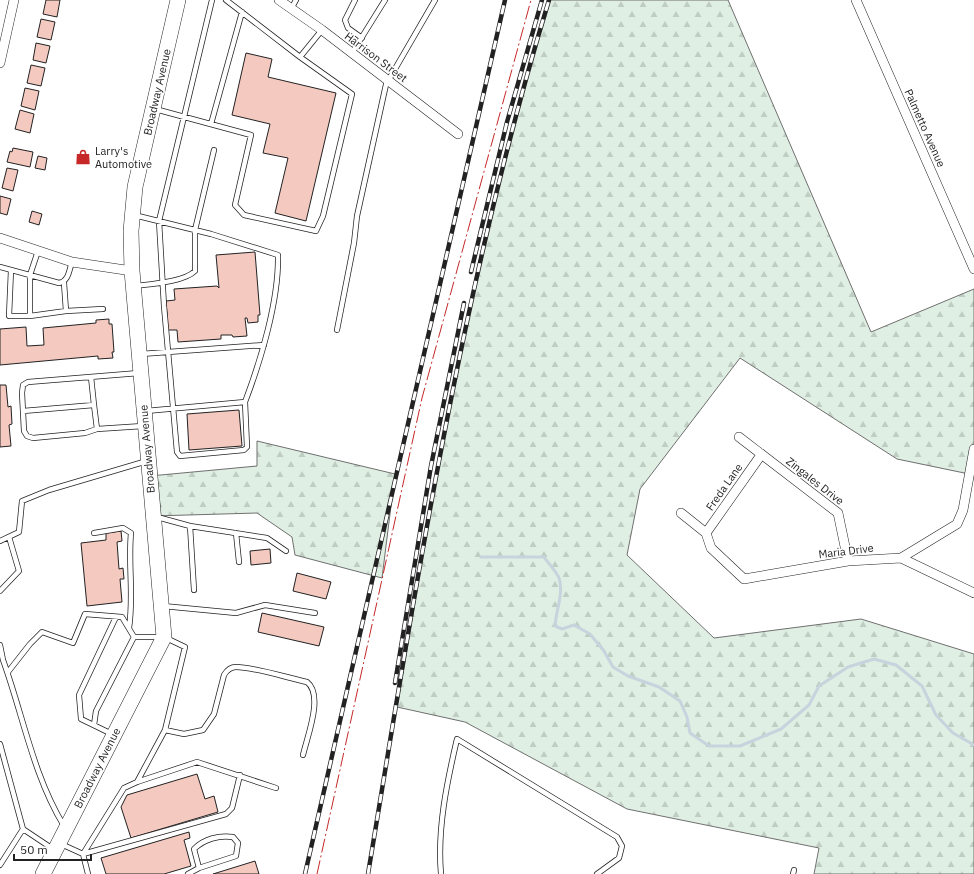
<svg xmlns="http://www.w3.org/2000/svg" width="974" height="874" font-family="'IBM Plex Sans',sans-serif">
<defs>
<pattern id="forest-firs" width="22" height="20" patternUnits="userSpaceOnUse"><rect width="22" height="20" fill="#e0efe3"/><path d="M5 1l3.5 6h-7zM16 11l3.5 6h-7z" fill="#c0cdc2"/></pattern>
</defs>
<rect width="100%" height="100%" fill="#fff"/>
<!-- forest -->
<path fill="url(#forest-firs)" stroke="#6f6f6f" d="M549 0H728L871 332 974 289V475L897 459 740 358 640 489 627 555 714 638 861 619 974 654V874H814L819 848 627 809 465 722 397 707C422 563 445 418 476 274 496 182 522 91 549 0Z
M257 441 395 474 382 578 295 555 292 537 257 513 153 516 150 476 257 466Z"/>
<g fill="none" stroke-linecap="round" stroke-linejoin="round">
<!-- stream -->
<path stroke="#c7d3dd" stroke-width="3" d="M481 557H544C548 563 556 571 559 578 564 593 556 610 555 626L562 629 574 625 590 634 604 651 613 667 628 676 659 687 680 701 687 717 690 733 709 746H740L781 729 809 705 819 686 848 667 874 659 896 665 922 686 936 715 953 733 974 745"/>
</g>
<!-- building -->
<path fill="#f3c9c0" stroke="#222" d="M46 0H60L57 17 43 14Z
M41 19 55 22 51 40 37 37Z
M36 43 50 46 46 63 33 60Z
M246 53 272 59 268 77 336 93 306 221 275 213 288 158 263 153 270 124 232 115Z
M31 65 45 68 41 86 27 83Z
M25 88 39 91 35 110 21 106Z
M20 110 34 114 30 133 15 129Z
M13 148 33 152 30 167 7 162 10 151 12 152Z
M38 156 47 158 45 170 35 168Z
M7 168 18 170 13 191 2 188Z
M0 196 11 199 7 215 0 213Z
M32 211 42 214 39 225 29 222Z
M255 252 260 315H258V322L248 323 247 318H245L247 336 233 337 232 335H221V339L178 342 177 330H168L166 301 175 300 174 289 217 286 219 288 216 255Z
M109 319V324H112L114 352H112L113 358 98 359V356L0 365V329L26 327 27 346 44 345 43 328 96 323V320Z
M0 385H6L8 407 11 406 12 424 9 425 11 446 0 447Z
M239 410 242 446 189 450 187 414Z
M121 531 122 541 117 542 119 569 123 568 124 579H120L122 602 87 606 81 543 106 540V533Z
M270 549 271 563 251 565 250 551Z
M297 573 331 582 326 599 293 591Z
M262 613 324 627 319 646 258 632Z
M197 774 205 799 214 796 218 812 131 838 121 807 127 795Z
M189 832 190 838 184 840 191 866 164 874H106L101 858Z
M255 861 259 874H213Z"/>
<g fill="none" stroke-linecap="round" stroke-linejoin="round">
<defs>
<path id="lane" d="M212 0 159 221 164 306 177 452 180 456 244 450 247 447 245 402
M226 0 300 57
M355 0 345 20 348 28 362 38
M291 9 296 0
M352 53 385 0
M388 81 435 0
M155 109 251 135 235 205 244 215 316 231 323 216 352 94 300 57 322 30
M211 124 242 12
M134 215 211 234 278 255C279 300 261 360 245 402L146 411
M0 267 59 283C69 281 69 270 72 262
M11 270 9 316H30L66 311 64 283
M135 286C151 284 184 282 195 271V230L214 150
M66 311 103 309
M30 316V275L38 251
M337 330 354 243 357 216 387 80
M141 354 264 345
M139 373 28 382 23 385 22 393 24 431 27 436 33 438 85 433 97 429 143 426
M91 377 94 405
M23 411 94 405 97 429
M157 517 190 526 267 538 286 551
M190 526 194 590
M94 533 123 528 131 533C128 565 134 596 129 628
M236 533 239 562
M0 541 19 532 22 501 49 490 147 461
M0 591 19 571 9 537
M163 606 236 613 265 605 315 613
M0 645 3 660C23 715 33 775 64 826
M8 672 30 644 42 632 73 643 85 614 122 617 134 637H164L185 647 165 730 137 782
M94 725 96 711 134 637
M165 730 184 734 203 730 214 714 224 675C227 670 231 667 236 667 254 667 288 678 307 682 324 695 307 737 303 755
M112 734 81 719 79 695 116 617
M0 744 23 829
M61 844 83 854 226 814 232 808 240 775
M0 865 23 829 53 849
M88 874 83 854 124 788 137 782 197 762 276 788
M188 874 199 868 236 856 238 843 233 837C219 835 204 839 194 849L199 868
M441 874C437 829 447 782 457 739L617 837 622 846 619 858 597 874
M793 874 794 870"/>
<path id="street" d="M279 0 322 30 458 134
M856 0 974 269
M0 63 14 0
M0 238 72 262 132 271
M739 437 838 513 848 561
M681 513 706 533 711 548 744 579 848 561 901 558 957 524 963 510 974 449
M706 533 761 455
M901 558 974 593"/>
<path id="primary" d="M43 874 164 637 132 271 131 231 135 187 178 0"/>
</defs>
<!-- lane casing -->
<use href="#lane" stroke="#222" stroke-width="6"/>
<!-- street casing -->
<use href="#street" stroke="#222" stroke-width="10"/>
<!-- primary casing -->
<use href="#primary" stroke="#222" stroke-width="16"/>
<!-- lane -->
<use href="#lane" stroke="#fff" stroke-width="4.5"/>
<!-- street -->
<use href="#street" stroke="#fff" stroke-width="9"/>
<!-- primary -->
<use href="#primary" stroke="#fff" stroke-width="15"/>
<defs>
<path id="rail" d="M471 272 507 122 542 0
M395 683 431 466 464 303
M305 874 505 0
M368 874C417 580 462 285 549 0"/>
</defs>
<!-- rail casing -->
<use href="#rail" stroke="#222" stroke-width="4.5"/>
<!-- rail -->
<use href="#rail" stroke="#fff" stroke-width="3" stroke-dasharray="9" stroke-linecap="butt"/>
<!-- power -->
<path stroke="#c62828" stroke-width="1" stroke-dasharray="14 3 2 3" stroke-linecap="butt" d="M317 874 422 398 531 0"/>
</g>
<!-- icons -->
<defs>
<symbol id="shop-bare" viewBox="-9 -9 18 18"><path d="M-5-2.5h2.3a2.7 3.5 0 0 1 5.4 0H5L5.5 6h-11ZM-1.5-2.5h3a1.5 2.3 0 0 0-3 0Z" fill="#c62828" stroke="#fff" stroke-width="2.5" paint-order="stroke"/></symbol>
</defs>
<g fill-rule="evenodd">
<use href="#shop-bare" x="72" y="146" width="22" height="22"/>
</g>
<g text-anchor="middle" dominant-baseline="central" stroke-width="3" stroke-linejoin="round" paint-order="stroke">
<!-- street labels -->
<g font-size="11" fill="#222" stroke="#fff">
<text transform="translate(376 57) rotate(37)">Harrison Street</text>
<text transform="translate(157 92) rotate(-77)">Broadway Avenue</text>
<text transform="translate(925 128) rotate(66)">Palmetto Avenue</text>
<text transform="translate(147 449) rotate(-95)">Broadway Avenue</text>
<text transform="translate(815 481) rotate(38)">Zingales Drive</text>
<text transform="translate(724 487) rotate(-55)">Freda Lane</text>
<text transform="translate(846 551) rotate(-7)">Maria Drive</text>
<text transform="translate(97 768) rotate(-63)">Broadway Avenue</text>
</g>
<!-- poi labels -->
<g font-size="11" fill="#222" stroke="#fff" text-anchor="start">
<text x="95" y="151">Larry's<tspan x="95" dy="13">Automotive</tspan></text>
</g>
</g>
<!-- scale -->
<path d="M14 854v6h77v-6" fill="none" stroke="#222222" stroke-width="2"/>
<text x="20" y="854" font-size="12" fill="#222222" stroke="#ffffff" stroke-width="3" paint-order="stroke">50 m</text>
</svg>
